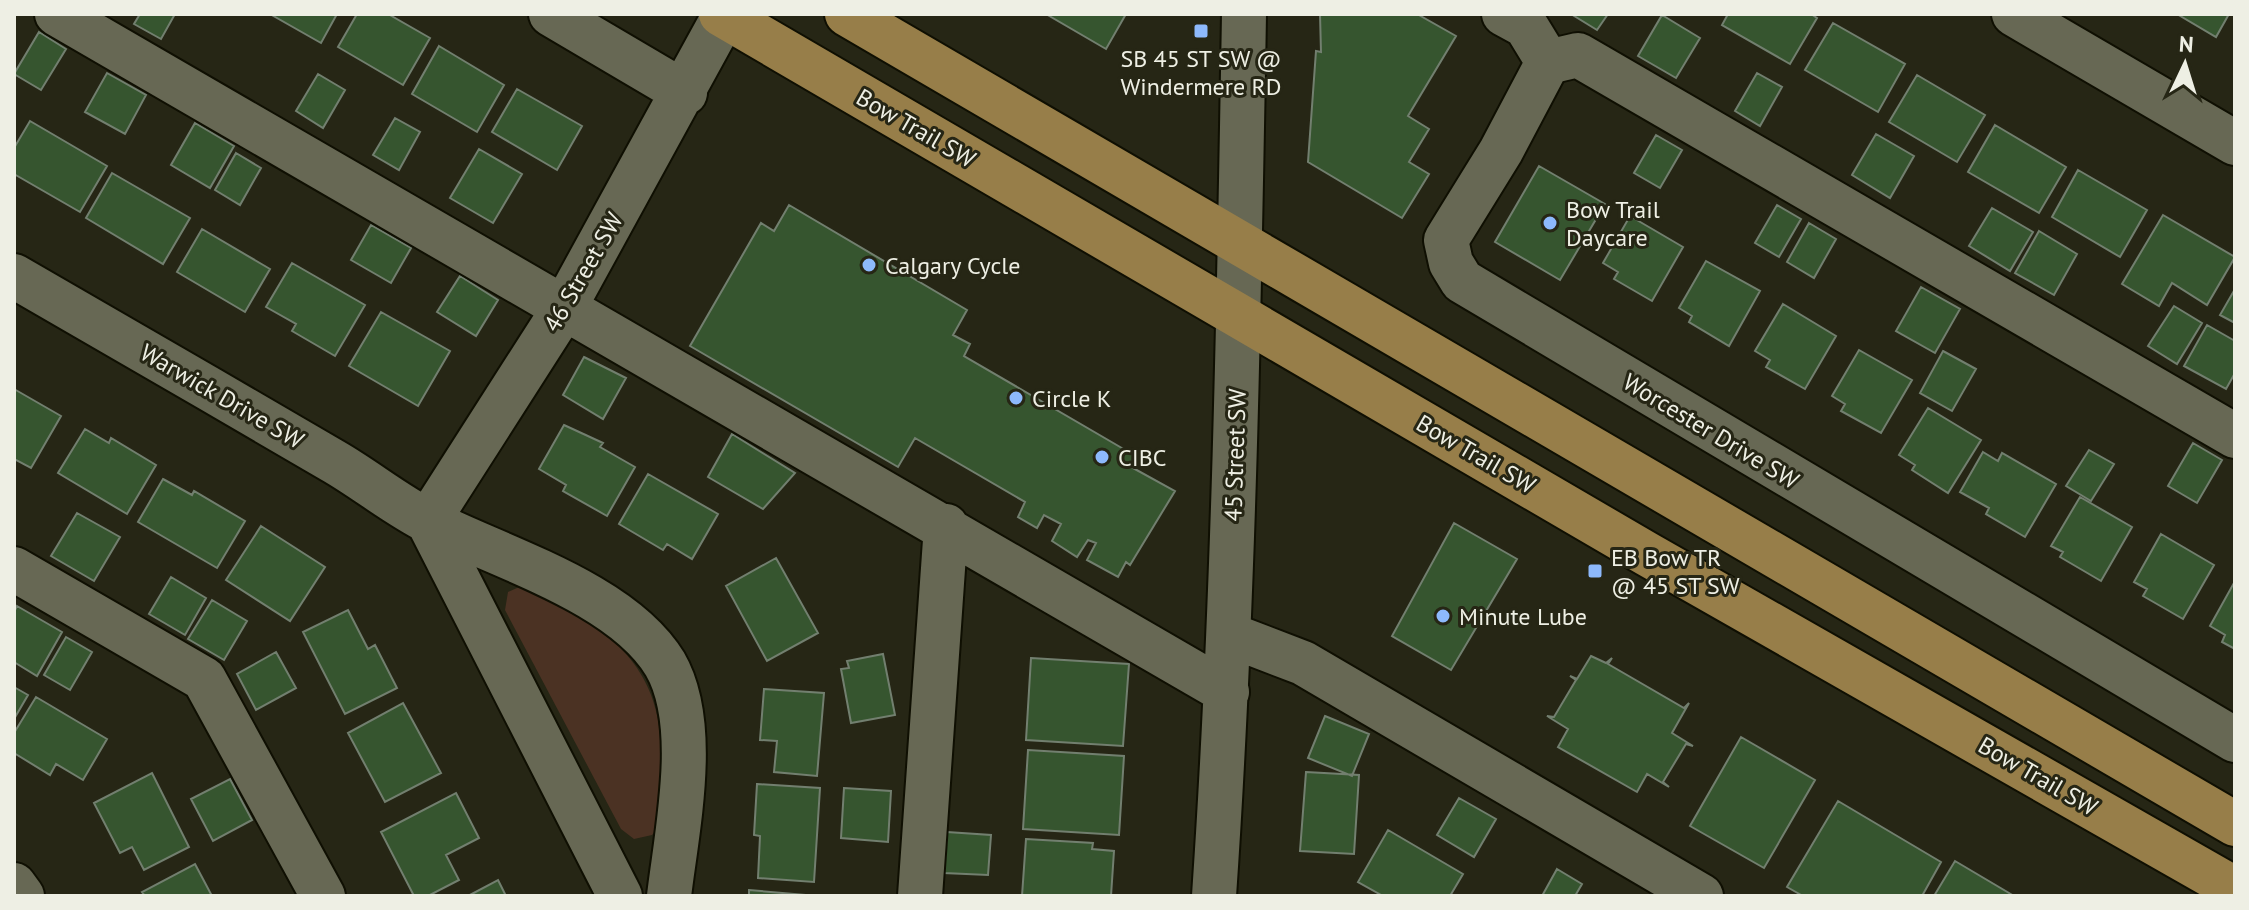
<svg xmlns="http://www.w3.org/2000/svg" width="2249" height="910" font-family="'PT Sans',sans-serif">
<rect width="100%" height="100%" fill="#262615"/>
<!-- grass -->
<path fill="#4b3223" d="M526 584C545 590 562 604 579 615 668 672 667 732 657 829L652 835 634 839 621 829 505 610 508 592Z"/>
<!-- building -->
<path fill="#36552f" stroke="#727f6f" stroke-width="2" d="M140 14H175L161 39 134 24Z
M270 14H337L321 43Z
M357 14H388L430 38 403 85 338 47Z
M1046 14H1126L1106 49Z
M1320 14H1417L1456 36 1408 116 1429 129 1409 162 1429 174 1402 218 1308 162 1316 51 1321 52Z
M1571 14H1608L1597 30Z
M1728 14H1811L1817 18 1790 64 1722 25Z
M2177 14H2229L2216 37Z
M1662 15 1700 38 1676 78 1638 56Z
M1833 23 1905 64 1878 112 1805 70Z
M39 32 66 49 41 90 14 74Z
M439 46 504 85 477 132 412 94Z
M107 73 146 95 125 134 85 112Z
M1757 73 1782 87 1760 126 1735 111Z
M318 74 345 90 323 128 296 111Z
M1917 75 1985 115 1957 162 1889 122Z
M517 89 582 126 557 170 492 132Z
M395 118 420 132 399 170 373 155Z
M30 121 107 166 80 212 14 174V148Z
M195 123 234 146 210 188 171 165Z
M1995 125 2066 167 2039 213 1968 172Z
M1876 134 1914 156 1890 198 1852 175Z
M1656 135 1682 150 1660 188 1634 173Z
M479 149 522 174 493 223 450 198Z
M236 153 261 168 240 205 215 190Z
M1539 166 1605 204 1560 280 1495 242Z
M2078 170 2147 210 2120 257 2052 217Z
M112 173 190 218 163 264 86 218Z
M789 205 967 310 953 335 970 344 964 356 1139 458 1133 468 1175 491 1130 565 1126 562 1118 577 1087 560 1096 543 1088 540 1077 557 1052 541 1061 524 1044 515 1037 528 1018 517 1025 502 915 438 898 467 690 346 761 223 774 231Z
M1777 205 1801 219 1779 257 1755 243Z
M1992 208 2033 232 2010 271 1969 246Z
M2163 215 2235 257 2207 305 2172 283 2159 306 2122 284Z
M1630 216 1683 247 1652 301 1614 279 1618 272 1603 263Z
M1809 223 1836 239 1814 278 1787 262Z
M371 225 411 248 391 283 351 260Z
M202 229 270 269 245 312 177 272Z
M2039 231 2077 254 2054 295 2015 273Z
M1706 261 1760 291 1729 346 1689 322 1692 316 1679 308Z
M292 263 365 305 335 356 292 331 296 324 266 307Z
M460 276 498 300 476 336 437 312Z
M1921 287 1960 309 1935 353 1896 331Z
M2235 289V323L2220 315Z
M1783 304 1836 336 1805 389 1766 367 1770 360 1755 351Z
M2174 306 2202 323 2177 364 2148 346Z
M381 312 450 351 418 406 349 366Z
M2207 325 2235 341V373L2226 389 2184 366Z
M1859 350 1912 380 1881 433 1841 411 1845 404 1832 396Z
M1943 351 1976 369 1952 411 1920 393Z
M584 357 626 378 603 419 563 395Z
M14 389 61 416 31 468 14 459Z
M1928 408 1981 440 1948 493 1912 470 1915 465 1899 455Z
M564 425 603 443 600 447 635 467 607 516 563 491 566 485 539 469Z
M85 429 109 443 111 438 156 465 127 514 58 473Z
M732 434 795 473 763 509 708 477Z
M2193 443 2222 460 2197 503 2168 486Z
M2089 450 2114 464 2091 501 2066 486Z
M1983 452 1998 461 2002 453 2056 484 2025 537 1986 514 1989 508 1960 492Z
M648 474 718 514 692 559 667 544 663 550 619 524Z
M163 479 192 495 194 491 245 521 217 568 138 522Z
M2080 497 2132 527 2101 581 2060 557 2063 552 2051 546Z
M77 513 120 537 94 581 51 556Z
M1454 523 1517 559 1451 670 1392 636Z
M261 526 325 567 290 621 226 580Z
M2161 534 2214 565 2183 619 2143 596 2147 589 2134 582Z
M776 558 818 633 767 661 726 586Z
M171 577 206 598 185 635 149 614Z
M2235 581V649L2222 642 2225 635 2210 626Z
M212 600 247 621 224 660 188 639Z
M17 606 62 632 37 676 14 662V612Z
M348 610 368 649 375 645 397 688 345 714 303 632Z
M66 637 92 652 70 690 44 675Z
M276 652 296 688 256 710 237 674Z
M883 654 895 715 851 723 841 669 849 668 847 661Z
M1591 656 1606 663 1612 658 1608 664 1684 708 1689 703 1672 733 1693 746 1686 744 1663 782 1669 787 1647 774 1637 792 1558 747 1568 729 1547 716 1554 717 1576 680 1570 676 1577 679Z
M1031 658 1129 664 1123 746 1026 740Z
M14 687 28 695 14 719Z
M764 689 824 693 817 776 774 772 777 741 760 740Z
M36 697 107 739 83 780 56 764 50 775 14 753V733Z
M403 703 441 773 385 802 348 733Z
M1325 716 1369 734 1352 776 1308 758Z
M1741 737 1815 780 1764 868 1690 826Z
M1028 750 1124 756 1119 835 1023 829Z
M1306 772 1359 775 1354 854 1300 851Z
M152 773 189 847 144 870 132 847 120 853 94 803Z
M230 779 252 820 213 841 191 799Z
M757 784 820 788 814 882 758 878 760 836 754 835Z
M844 788 891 791 888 842 841 838Z
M456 793 479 838 446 855 459 880 428 896H414L381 832Z
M1459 798 1496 819 1474 857 1437 835Z
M1838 801 1941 862 1922 896H1803L1787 887Z
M1388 830 1463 874 1450 896H1383L1358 882Z
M947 832 991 835 988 875 944 873Z
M1026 839 1093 843 1092 849 1114 851 1111 896H1022Z
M1955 861 2014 896H1934Z
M195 864 212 896H145L142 892Z
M1557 869 1582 884 1575 896H1542Z
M498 880 506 896H468Z
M749 890 805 895V896H749Z"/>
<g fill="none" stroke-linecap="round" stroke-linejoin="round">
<defs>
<path id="minor" d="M57 14 1227 692
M551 14 685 93
M1504 14 1526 26 1548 62 1501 151 1446 240 1451 263 1462 281 2235 740
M2014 14 2235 143
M1548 62 1578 55 2235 436
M14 276C120 337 227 399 333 461 366 480 396 505 430 522 501 558 622 593 665 664 700 724 677 829 669 896
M428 521 563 310 724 16
M428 521 620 896
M14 569 204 679 323 896
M1230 635 1303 663 1701 896
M14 885 22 896
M920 896 946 526
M1214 896C1234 602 1239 309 1244 14"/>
<path id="major" d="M721 14 1647 554 2235 889
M847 14 2235 824"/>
</defs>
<!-- minor casing -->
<use href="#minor" stroke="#0f0f02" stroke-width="48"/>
<!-- major casing -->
<use href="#major" stroke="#0f0f02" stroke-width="48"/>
<!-- minor -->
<use href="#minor" stroke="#676854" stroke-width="44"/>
<!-- major -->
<use href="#major" stroke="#977e49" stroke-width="44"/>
</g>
<!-- markers -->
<g fill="#8db9fc" stroke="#262615" stroke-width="3">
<rect x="1193" y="23" width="16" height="16" rx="4"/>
<circle cx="1550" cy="223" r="8"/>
<circle cx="869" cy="265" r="8"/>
<circle cx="1016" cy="398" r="8"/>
<circle cx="1102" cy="457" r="8"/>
<rect x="1587" y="563" width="16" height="16" rx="4"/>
<circle cx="1443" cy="616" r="8"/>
</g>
<g text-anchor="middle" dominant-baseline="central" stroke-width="6" stroke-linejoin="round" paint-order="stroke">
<!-- poi labels -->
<g font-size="24" fill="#eeefe4" stroke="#262615" text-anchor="start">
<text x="1201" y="58" text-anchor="middle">SB 45 ST SW @<tspan x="1201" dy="28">Windermere RD</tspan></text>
<text x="1566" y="209">Bow Trail<tspan x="1566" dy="28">Daycare</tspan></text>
<text x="885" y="265">Calgary Cycle</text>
<text x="1032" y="398">Circle K</text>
<text x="1118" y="457">CIBC</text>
<text x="1611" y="557">EB Bow TR<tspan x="1611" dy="28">@ 45 ST SW</tspan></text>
<text x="1459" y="616">Minute Lube</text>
</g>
<!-- street labels -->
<g font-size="24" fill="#eeefe4" stroke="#262615">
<text transform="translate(916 128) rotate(30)">Bow Trail SW</text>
<text transform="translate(583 272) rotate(-60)">46 Street SW</text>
<text transform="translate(222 396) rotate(30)">Warwick Drive SW</text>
<text transform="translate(1711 431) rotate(31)">Worcester Drive SW</text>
<text transform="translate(1476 454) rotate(30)">Bow Trail SW</text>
<text transform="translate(1235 455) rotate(-88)">45 Street SW</text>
<text transform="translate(2038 776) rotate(30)">Bow Trail SW</text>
</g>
</g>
<!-- border -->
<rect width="2249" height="910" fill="none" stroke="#eeefe4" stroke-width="32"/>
<!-- north arrow -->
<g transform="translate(2185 64) rotate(4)" stroke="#262615" stroke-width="6" paint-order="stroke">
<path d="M0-6L14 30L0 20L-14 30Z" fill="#eeefe4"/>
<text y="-12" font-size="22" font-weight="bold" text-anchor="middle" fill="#eeefe4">N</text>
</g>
</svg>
